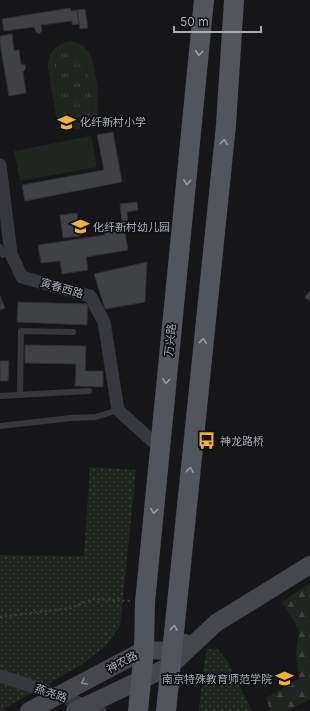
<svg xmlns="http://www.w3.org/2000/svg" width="310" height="711" font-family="Inter,'Noto Sans SC',sans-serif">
<defs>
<pattern id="grass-tufts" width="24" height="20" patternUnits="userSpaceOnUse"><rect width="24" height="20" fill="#1e261f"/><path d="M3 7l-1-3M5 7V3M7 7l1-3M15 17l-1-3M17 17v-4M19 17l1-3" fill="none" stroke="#3c433d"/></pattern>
<pattern id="forest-firs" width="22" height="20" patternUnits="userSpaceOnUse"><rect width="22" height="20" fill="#1e261f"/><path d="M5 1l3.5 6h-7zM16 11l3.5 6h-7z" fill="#3c433d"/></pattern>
<pattern id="park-dots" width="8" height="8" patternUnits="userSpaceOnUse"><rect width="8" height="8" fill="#1e261f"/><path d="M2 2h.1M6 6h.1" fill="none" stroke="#3c433d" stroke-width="1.8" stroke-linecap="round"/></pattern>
</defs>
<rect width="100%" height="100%" fill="#161618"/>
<!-- grass -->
<path fill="url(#grass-tufts)" d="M67 48C73 48 78 49 81 53 87 58 94 101 92 109 91 115 86 121 80 122 73 124 66 121 62 114 58 108 52 64 55 57 58 52 62 50 67 48Z"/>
<!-- forest -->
<path fill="url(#forest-firs)" d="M310 583V699L287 711H271L266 698 299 679 296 652 299 630 282 602Z"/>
<!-- park -->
<path fill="url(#park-dots)" d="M90 467 136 470 120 626 106 646 81 665 0 711V555L84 556Z
M217 648 228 662 252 711H199L203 670 207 649Z"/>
<!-- pitch -->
<path fill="#1e261f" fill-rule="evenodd" d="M70 41C77 42 84 45 88 51 95 59 101 105 97 115 90 135 65 132 56 116L48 68C47 53 55 44 70 41ZM67 48C72 48 77 49 81 53 87 58 94 101 92 109 91 115 87 121 80 122 73 124 66 121 62 114 58 108 52 64 55 57 58 52 62 50 67 48Z
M91 136 97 167 20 181 14 151Z"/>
<!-- building -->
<path fill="#404145" stroke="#303034" d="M70 8 71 11 77 10 79 24 72 25V21L41 25 42 31 39 34 36 32 34 27 4 31 2 19Z
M85 9 88 28 80 29 77 10Z
M12 34 14 51 19 50 21 64 25 65 26 68 23 72 26 93 9 96 0 44V36Z
M113 132 122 182 25 201 22 185 104 170 97 135Z
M137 202 138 210 127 212 128 226 124 227 128 250 86 257 88 270 62 274 60 261 41 263 38 245 105 235 104 223 122 221 120 204Z
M77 213 80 236 63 238 60 215Z
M147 262 145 302 105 309 94 274Z
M310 291V301L305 297Z
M0 296 5 308 0 310Z
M18 302 88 304 87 325 17 322Z
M25 345 86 346 85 371H103V387L75 386 76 364 25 363Z
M0 361H9L8 381H0Z"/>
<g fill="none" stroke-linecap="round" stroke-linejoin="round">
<!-- path -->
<path stroke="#3d3f44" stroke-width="2" stroke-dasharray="2 3" stroke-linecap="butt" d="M0 617 71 608 93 599 131 601"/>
<!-- lane -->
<path stroke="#37383d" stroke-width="6" d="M0 247 3 255
M20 395 21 331 73 332
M0 396 89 391
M0 426 71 418 96 417 118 410"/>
<!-- street -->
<path stroke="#37383d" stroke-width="13" d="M0 165 11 254 22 277 90 296 104 322 118 410 159 447
M0 676 47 691 100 711"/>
<!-- secondary -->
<path stroke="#45474d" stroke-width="18" d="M29 711 144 650 171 651 185 643
M75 711 170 666 216 623 310 565"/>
<!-- primary -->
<path stroke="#53555c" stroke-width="20" d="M138 711 144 650 145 602 204 0
M166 711 226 125 234 0"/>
</g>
<!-- one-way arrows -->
<defs><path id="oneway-chevron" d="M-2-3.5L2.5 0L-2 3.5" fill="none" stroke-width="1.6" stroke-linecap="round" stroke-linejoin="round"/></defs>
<g stroke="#979ba6">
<use href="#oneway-chevron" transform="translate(199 53) rotate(95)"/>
<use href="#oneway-chevron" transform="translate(224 142) rotate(-84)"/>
<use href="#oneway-chevron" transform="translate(187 182) rotate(96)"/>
<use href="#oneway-chevron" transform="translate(203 341) rotate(-84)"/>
<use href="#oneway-chevron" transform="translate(166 381) rotate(96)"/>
<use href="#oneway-chevron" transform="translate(190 470) rotate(-84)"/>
<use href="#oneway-chevron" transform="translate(154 511) rotate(96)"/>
<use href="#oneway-chevron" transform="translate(174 628) rotate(-84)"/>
</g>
<use stroke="#858993" href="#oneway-chevron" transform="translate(84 682) rotate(152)"/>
<!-- icons -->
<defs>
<symbol id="school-bare" viewBox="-9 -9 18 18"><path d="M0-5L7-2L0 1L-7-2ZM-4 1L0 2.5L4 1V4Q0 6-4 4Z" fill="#f2b134" stroke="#111113" stroke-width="2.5" paint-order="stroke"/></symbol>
<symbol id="bus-bare" viewBox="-9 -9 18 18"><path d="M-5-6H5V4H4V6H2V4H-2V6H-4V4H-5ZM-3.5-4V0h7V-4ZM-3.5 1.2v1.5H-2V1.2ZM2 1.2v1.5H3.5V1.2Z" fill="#f2b134" stroke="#111113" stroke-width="2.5" paint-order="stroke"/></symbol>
<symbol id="university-bare" viewBox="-9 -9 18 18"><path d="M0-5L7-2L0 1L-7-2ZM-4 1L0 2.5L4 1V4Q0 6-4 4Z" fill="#f2b134" stroke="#111113" stroke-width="2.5" paint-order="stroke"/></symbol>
</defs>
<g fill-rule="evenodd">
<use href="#school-bare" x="54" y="110" width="25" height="25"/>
<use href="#school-bare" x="68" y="214" width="25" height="25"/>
<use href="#bus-bare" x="194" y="428" width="25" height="25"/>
<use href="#university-bare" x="272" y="666" width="25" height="25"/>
</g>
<g text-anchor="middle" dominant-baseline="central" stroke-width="3.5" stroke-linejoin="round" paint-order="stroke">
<!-- poi labels -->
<g font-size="11" fill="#a8adb8" stroke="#111113" text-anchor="start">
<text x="80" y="122">化纤新村小学</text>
<text x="93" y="227">化纤新村幼儿园</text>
<text x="220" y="441">神龙路桥</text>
<text x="272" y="679" text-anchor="end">南京特殊教育师范学院</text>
</g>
<!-- street labels -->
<g font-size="11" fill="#a8adb8" stroke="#111113">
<text transform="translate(62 288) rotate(16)">寅春西路</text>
<text transform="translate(170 340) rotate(-84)">万兴路</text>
<text transform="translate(122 662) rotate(-28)">神农路</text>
<text transform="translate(51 693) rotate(19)">燕尧路</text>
</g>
</g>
<!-- scale -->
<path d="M174 26v6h87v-6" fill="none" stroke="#a8adb8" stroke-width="2"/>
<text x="180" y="26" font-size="12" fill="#a8adb8" stroke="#111113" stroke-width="3" paint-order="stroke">50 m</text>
</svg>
